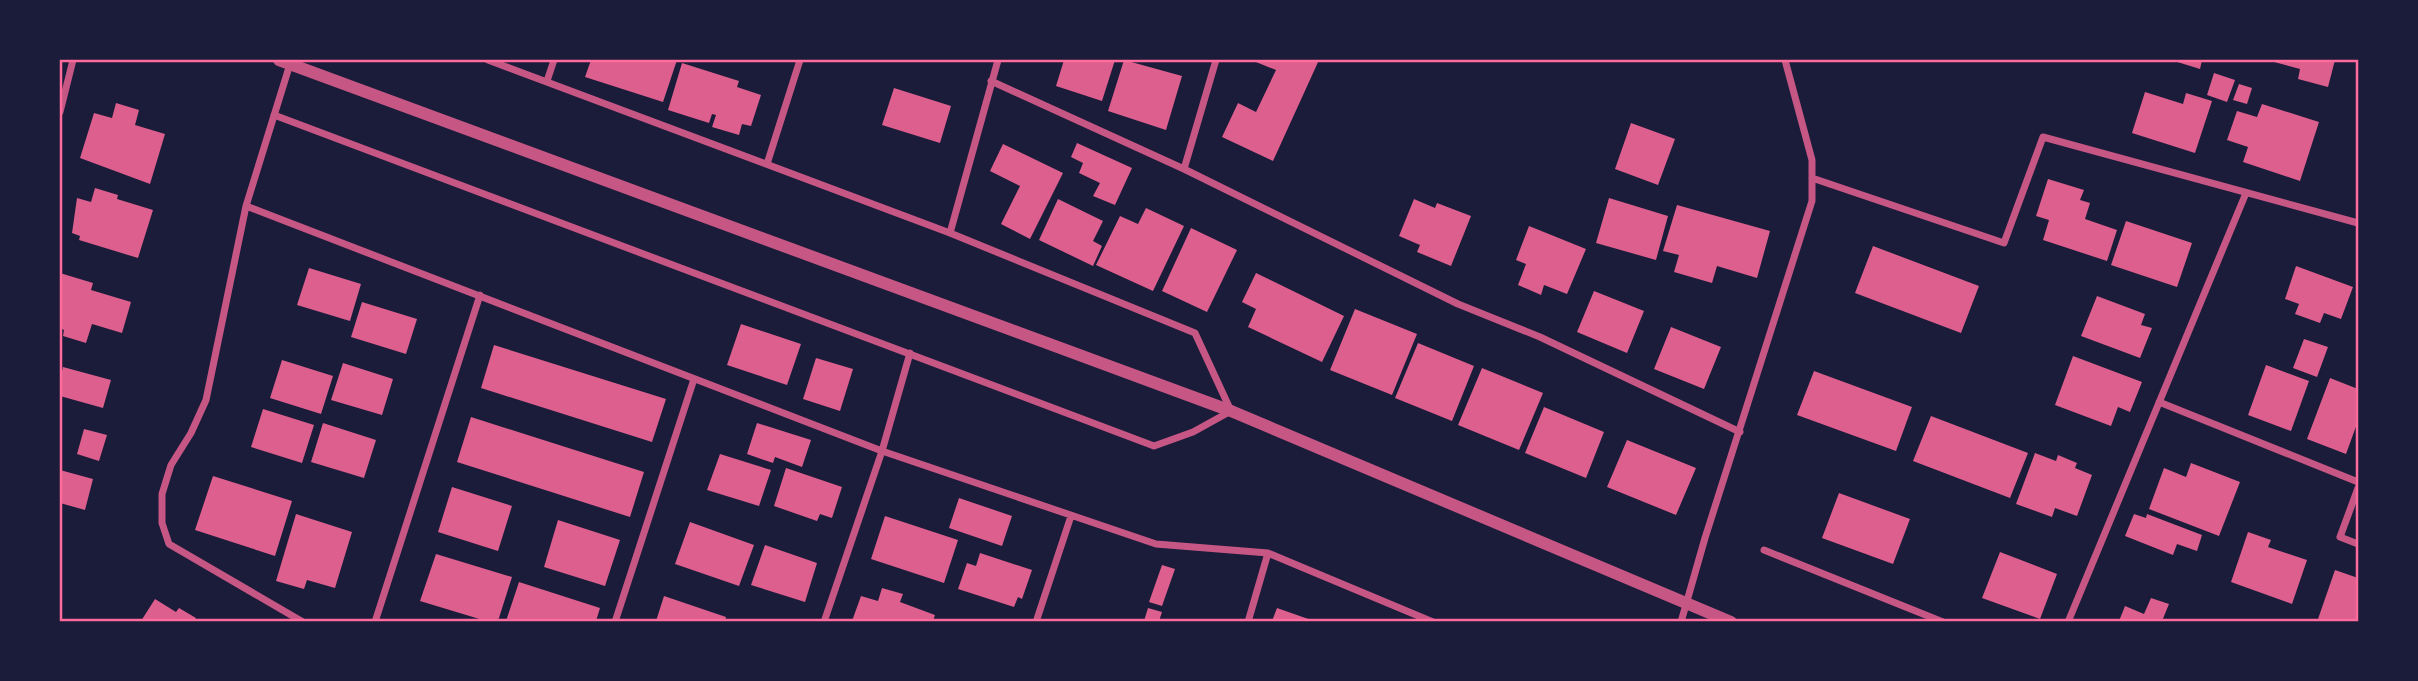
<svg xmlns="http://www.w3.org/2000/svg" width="2418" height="681" font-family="'Fira Sans',sans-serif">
<rect width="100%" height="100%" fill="#1b1b3a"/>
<!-- building -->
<path fill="#dd5f8e" d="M591 60H677L663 102 585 77Z
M1064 60H1115L1102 101 1056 86Z
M1124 60 1182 76 1166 130 1108 111Z
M1251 60H1319L1273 161 1222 137 1238 103 1256 112 1276 70Z
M2171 60H2202L2200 69Z
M2267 60H2335L2328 87 2298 79 2300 69Z
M682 63 739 81 737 87 761 95 751 126 742 124 739 135 712 127 716 115 712 114 709 123 668 110Z
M2214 73 2235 80 2227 102 2207 95Z
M2239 84 2252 88 2247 104 2233 100Z
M894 88 951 106 940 143 882 125Z
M2145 92 2183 104 2186 93 2212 101 2195 153 2132 133Z
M116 103 139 110 135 125 165 134 150 184 80 158 94 113 112 118Z
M2262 104 2319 122 2300 181 2243 162 2248 147 2227 140 2237 111 2257 117Z
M1631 123 1675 139 1658 185 1615 169Z
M1077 143 1132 168 1115 205 1093 196 1100 183 1079 173 1083 163 1071 157Z
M1003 144 1063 173 1030 239 1001 224 1020 186 990 171Z
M2048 179 2084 190 2080 200 2090 203 2085 219 2117 230 2107 261 2043 240 2049 220 2036 216Z
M95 188 118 195 117 199 153 210 138 258 79 240 80 236 72 233 77 198 91 202Z
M1609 198 1668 216 1656 260 1596 243Z
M1058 199 1103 221 1093 241 1102 246 1093 266 1039 240Z
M1414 199 1435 208 1437 203 1471 216 1451 266 1417 252 1420 245 1399 236Z
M1677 205 1770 231 1757 278 1717 266 1712 283 1674 272 1679 255 1663 251Z
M1146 208 1184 226 1153 291 1096 265 1120 216 1138 224Z
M2126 221 2192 243 2177 287 2111 265Z
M1529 226 1586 249 1567 294 1544 285 1541 295 1518 285 1526 264 1516 260Z
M1191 228 1237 250 1207 312 1162 291Z
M1873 246 1979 286 1961 333 1855 293Z
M2296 266 2353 287 2341 319 2324 313 2320 323 2295 314 2299 304 2285 299Z
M309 268 361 284 350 321 297 305Z
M60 273 93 283 91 290 131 302 122 333 92 324 86 343 63 336 64 330 60 328Z
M1256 273 1344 316 1322 362 1248 327 1256 309 1242 302Z
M1594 291 1644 311 1627 353 1577 332Z
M2097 296 2145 314 2141 325 2152 328 2140 358 2081 336Z
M362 302 417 319 406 354 351 337Z
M1355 309 1417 334 1392 395 1330 370Z
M741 324 801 344 787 385 727 365Z
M1671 327 1721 347 1704 389 1654 369Z
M2304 339 2328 347 2317 377 2293 368Z
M1418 343 1474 366 1452 421 1395 398Z
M494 345 666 399 652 442 481 388Z
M2073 356 2142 382 2130 412 2118 407 2111 426 2055 405Z
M816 358 853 369 840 411 803 399Z
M282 360 333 376 321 414 270 398Z
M343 363 393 379 382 415 331 400Z
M2266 365 2309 381 2291 431 2248 415Z
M63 367 111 380 103 408 60 396V380Z
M1482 368 1543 393 1519 450 1458 425Z
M1814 371 1912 407 1896 451 1797 415Z
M2330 378 2358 389V421L2346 454 2307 439Z
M1544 407 1604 432 1586 478 1525 453Z
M263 409 314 425 302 463 251 447Z
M1931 416 2028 453 2010 498 1913 461Z
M471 417 644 472 630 517 457 462Z
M323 423 376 440 364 478 311 462Z
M757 423 811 440 802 467 775 457 773 463 747 454Z
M84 429 107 435 99 461 77 454Z
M1627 440 1696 468 1676 515 1607 487Z
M2035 453 2056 461 2058 455 2077 463 2075 468 2092 475 2077 516 2055 508 2052 517 2016 504Z
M720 454 771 470 759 506 707 490Z
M2191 463 2240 482 2219 536 2149 509 2164 468 2186 477Z
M786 468 842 487 832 518 820 514 817 521 774 506Z
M60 470 93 479 85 510 60 503Z
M213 476 292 501 275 556 195 530Z
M452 487 512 506 498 551 438 532Z
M1839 493 1910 519 1893 564 1822 538Z
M959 498 1012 516 1002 546 949 528Z
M296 514 352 532 335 588 307 580 304 589 276 581Z
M2134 514 2146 518 2147 514 2202 535 2197 551 2177 544 2173 555 2125 536Z
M885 516 958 540 944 583 871 559Z
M558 520 620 540 605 586 544 567Z
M690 522 754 545 739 586 675 564Z
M2248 532 2271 540 2268 547 2307 560 2292 604 2231 582Z
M765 545 817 563 805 602 751 585Z
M2000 552 2057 574 2040 619 1982 598Z
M980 553 1032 570 1022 599 1018 597 1014 607 958 589 967 563 976 566Z
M436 554 512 577 498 621H486L420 601Z
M1162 565 1175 569 1162 606 1149 602Z
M2335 570 2358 578V621H2325L2318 619Z
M519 582 600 608 596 621H506Z
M882 588 903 594 900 602 935 615 933 621H852L861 596 878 601Z
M664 596 726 617 725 621H656Z
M2151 598 2169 604 2162 621H2119L2125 606 2144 614Z
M155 599 176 612 179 608 196 618 194 621H141Z
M1148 608 1162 612 1159 621H1144Z
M1277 608 1314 621H1272Z"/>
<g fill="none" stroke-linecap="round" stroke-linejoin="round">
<!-- minor -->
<path stroke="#c65784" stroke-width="7" d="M290 64 246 206 206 400 191 433 171 465 162 494V523L169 544 303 622
M547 81 554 60
M991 81 1184 169 1458 304 1540 337 1740 432
M60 112 73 60
M274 115 1154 446 1193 432 1231 411 1195 333 950 233 488 60
M767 164 800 60
M1184 169 1216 60
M1812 178 2004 243 2043 137 2358 223
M246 206 882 451 1156 544 1268 553 1433 622
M950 233 998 60
M2159 402 2358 482
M2358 488 2340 537 2358 544
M1764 550 1943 622
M375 622 480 295
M615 622 694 379
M824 622 882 451 910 353
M1036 622 1071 516
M1248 622 1268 553
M1681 622 1705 538 1812 201V160L1785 60
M2068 622 2246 193"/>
<!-- tertiary -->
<path stroke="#c65784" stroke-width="12" d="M279 60 1231 411 1731 622"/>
</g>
<!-- border -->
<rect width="2418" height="681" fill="none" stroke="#1b1b3a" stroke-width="122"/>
<rect x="61" y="61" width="2296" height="559" fill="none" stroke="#ff6b9d" stroke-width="2.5"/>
</svg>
